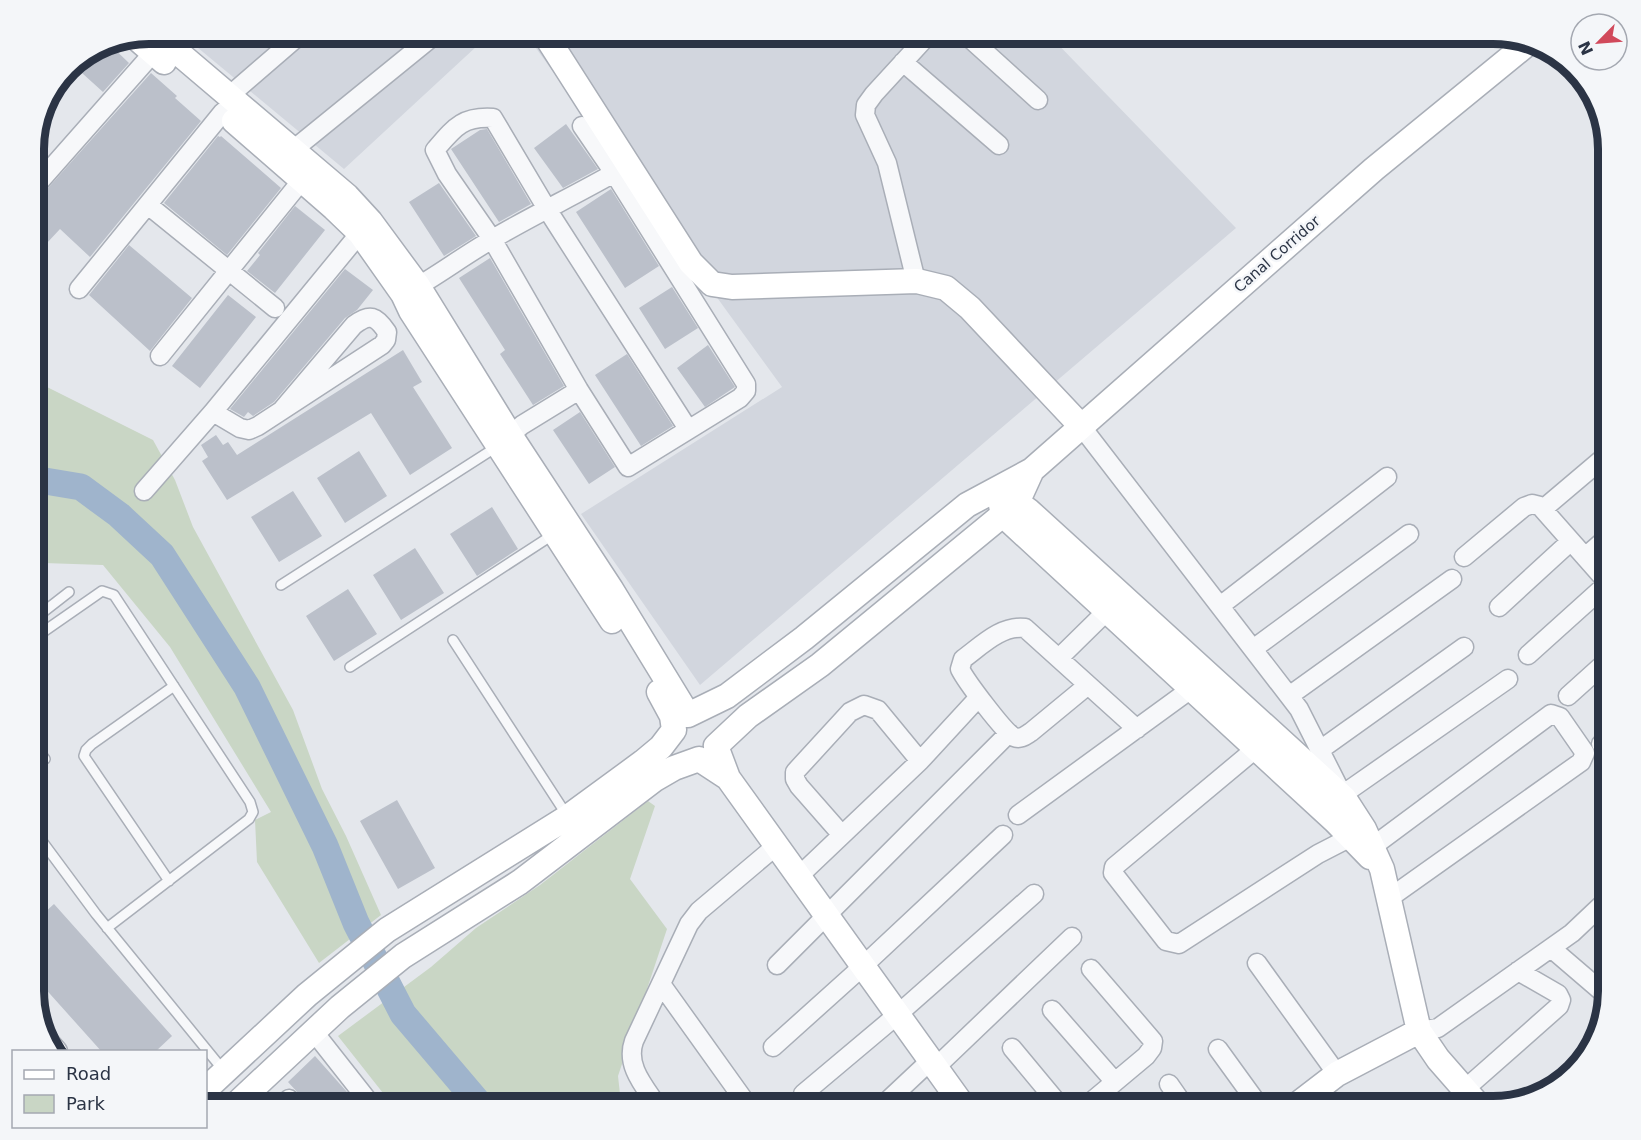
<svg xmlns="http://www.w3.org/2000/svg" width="1641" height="1140" font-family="'DejaVu Sans',sans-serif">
<rect width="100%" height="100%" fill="#e4e7ec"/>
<!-- built -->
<path fill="#d2d6de" d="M180 33H491L344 169Z
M525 33H1047L1236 228 700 685 581 514 782 387Z"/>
<!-- green -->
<path fill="#c9d6c5" d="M33 380 153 440 175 480 193 527 293 710 322 789 346 836 381 915 319 963 257 862 255 820 271 812 170 647 103 565 44 563 33 559Z
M648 801 655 806 630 879 667 929 618 1076 621 1103 624 1107H394L338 1036 431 967 476 928 540 885Z"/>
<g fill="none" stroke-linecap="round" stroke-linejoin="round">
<!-- river -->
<path stroke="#9fb4cc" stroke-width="27" d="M33 479 81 487 119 515 162 555 247 687 325 846 356 923 403 1014 482 1107"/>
</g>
<!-- building -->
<path fill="#bbc0ca" d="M106 41 129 63 103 92 72 64Z
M151 73 177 96 175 98 201 121 90 257 60 229 33 258V195L48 188Z
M566 124 598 169 563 188 534 148Z
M487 129 531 204 499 222 451 149 480 130Z
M218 136 220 137 221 136 281 188 227 255 164 203Z
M439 183 476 236 444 256 409 202Z
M611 189 659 266 625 288 576 212Z
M295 206 325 230 275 293 247 271 260 255 258 253Z
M129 245 192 298 150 351 89 295Z
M490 258 564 386 533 405 500 354 505 350 459 278Z
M345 269 373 290 357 310 345 318 274 402 253 416 248 412 244 417 230 409Z
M672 287 698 328 665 349 639 308Z
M228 295 256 317 200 388 172 366Z
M708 345 735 387 705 407 677 368Z
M403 350 422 382 413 387 452 448 410 475 371 413 227 500 202 461 208 457 201 445 216 435 223 445 228 442 237 455Z
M627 354 673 426 641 446 595 375Z
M580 412 615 467 589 484 553 430Z
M359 451 387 496 345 523 317 478Z
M293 491 322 536 279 562 251 517Z
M492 507 518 549 477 576 450 534Z
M415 548 444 593 401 620 373 575Z
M348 589 377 634 334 661 306 616Z
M397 800 435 868 398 889 360 821Z
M54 904 172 1036 155 1052H102L33 975V923Z
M315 1056 347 1092 332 1107H311L288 1082Z"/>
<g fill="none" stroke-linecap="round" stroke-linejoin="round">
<defs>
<path id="lane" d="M281 585 498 446
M33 620 69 592
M33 639 102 591 114 595 250 802 253 812 249 819 107 928
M453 640 568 817
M350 667 554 534
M33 743 45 759
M33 829 96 914 224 1071
M169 881 84 756 86 750 92 744 174 686"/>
<path id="street" d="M964 33 1038 100
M903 62 999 145
M229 96 302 33
M582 126 614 173
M293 150 437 33
M33 184 40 181 153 53
M148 205 275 308
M916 281 887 163 865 115 866 105 874 94 930 33
M79 289 223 112
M408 292C437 276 463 256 491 240 531 216 574 196 614 173L746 384V391L740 398 628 467 579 390 492 239 447 174 435 150C454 128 462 116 493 118L547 209 688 429
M160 356 302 180
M213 412 240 428 249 430 258 426 382 345 386 340 387 332C376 316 370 313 354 325L281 411
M1081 426 1299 709 1339 788
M501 443 522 425 579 390
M144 491 213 412 360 233
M1543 509 1608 454
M1464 557 1524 507 1532 504 1540 506 1608 583
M1585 557 1608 537
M1220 606 1387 477
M1499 607 1571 541
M1253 649 1409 534
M1528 655 1608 583
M1059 658 1115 603
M1088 685 1031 732C1026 735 1021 740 1014 737 1004 732 966 681 960 669L963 659C981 646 1001 625 1025 628L1137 729
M1289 696 1452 579
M1568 696 1608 660
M1265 741 1114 867 1113 873 1166 941 1179 944 1318 854 1351 837
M1601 744 1608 738
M1320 750 1464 647
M1342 795 1508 679
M1018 815 1191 689
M842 835 799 786 795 779V772L850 712 864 705 878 710 920 761
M1372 847 1551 714 1560 717 1585 753 1581 762 1388 899
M798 877 920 761 979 697
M1551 948 1607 996
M1257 963 1337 1074
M777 965 1009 733
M661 984 749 1107
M1052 1010 1115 1082
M1419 1031 1438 1028 1572 933 1608 899
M314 1032 373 1107
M773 1047 862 967 1003 835
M1012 1048 1061 1107
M1218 1049 1260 1107
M935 1068 1072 937
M1169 1084 1185 1107
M1465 1089 1559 1006 1561 1000 1558 994 1518 971
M803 1094 897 1015 1034 894
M289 1099 296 1107
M658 1107C645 1087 625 1066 634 1041L689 924 699 911 776 846
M881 1107 930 1061
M1085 1107 1146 1056 1152 1048 1153 1041 1091 969"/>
<path id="secondary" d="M155 33 347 196 370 221 418 286 510 435 611 589 688 715 727 696 804 638 967 505 1032 470 1374 169 1527 44
M544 33 691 263 712 284 732 287 917 281 946 288 970 308 1081 426
M134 36 164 62
M234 121 334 208 360 233 403 294 411 311 612 621
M1004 493 1029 511 1344 798 1364 829 1382 869 1419 1031 1438 1059 1480 1107
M1000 500 1003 515 1335 821 1370 857
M47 1043 55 1052
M206 1089 307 995 387 930 568 817 643 762 661 747 674 730 672 716 659 692
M233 1107 340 1007 403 956 520 882 655 779 674 768 699 759 728 778
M964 1107 728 778 716 746 748 716 820 665 1017 503 1032 470
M1294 1107 1337 1074 1419 1031"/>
</defs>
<!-- lane casing -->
<use href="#lane" stroke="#a9aeb7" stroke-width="12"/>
<!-- street casing -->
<use href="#street" stroke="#a9aeb7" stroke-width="21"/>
<!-- secondary casing -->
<use href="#secondary" stroke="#a9aeb7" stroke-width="27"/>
<!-- lane -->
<use href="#lane" stroke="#f7f8fa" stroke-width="9"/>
<!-- street -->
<use href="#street" stroke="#f7f8fa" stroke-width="18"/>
<!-- secondary -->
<use href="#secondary" stroke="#fff" stroke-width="24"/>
</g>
<g text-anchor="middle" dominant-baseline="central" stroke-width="5" stroke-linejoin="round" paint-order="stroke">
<!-- street labels -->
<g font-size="15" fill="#2b3445" stroke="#f4f6f9">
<text transform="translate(1277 254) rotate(-41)">Canal Corridor</text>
</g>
</g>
<!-- crop -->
<path d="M0 0H1641V1140H0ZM149 44H1493A105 105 0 0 1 1598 149V991A105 105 0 0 1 1493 1096H149A105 105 0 0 1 44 991V149A105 105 0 0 1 149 44Z" fill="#f4f6f9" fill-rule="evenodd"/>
<path fill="none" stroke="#2b3445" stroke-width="8" d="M149 44H1493A105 105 0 0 1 1598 149V991A105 105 0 0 1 1493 1096H149A105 105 0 0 1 44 991V149A105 105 0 0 1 149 44Z"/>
<!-- legend -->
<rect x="12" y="1050" width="195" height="78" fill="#f4f6f9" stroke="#a4a8b1" stroke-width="1.5"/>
<rect x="24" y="1070" width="30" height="9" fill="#ffffff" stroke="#a4a8b1" stroke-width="1.5"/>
<text x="66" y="1080" font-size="18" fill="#2b3445">Road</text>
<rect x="24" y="1095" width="30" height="18" fill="#c9d6c5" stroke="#a4a8b1" stroke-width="1.5"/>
<text x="66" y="1110" font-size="18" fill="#2b3445">Park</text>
<!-- north arrow -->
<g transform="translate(1599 42) rotate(245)"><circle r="28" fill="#f4f6f9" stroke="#a4a8b1" stroke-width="1.5"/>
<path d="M0-4.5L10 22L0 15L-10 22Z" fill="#d1495b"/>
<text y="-9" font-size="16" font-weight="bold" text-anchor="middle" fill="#2b3445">N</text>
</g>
</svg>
